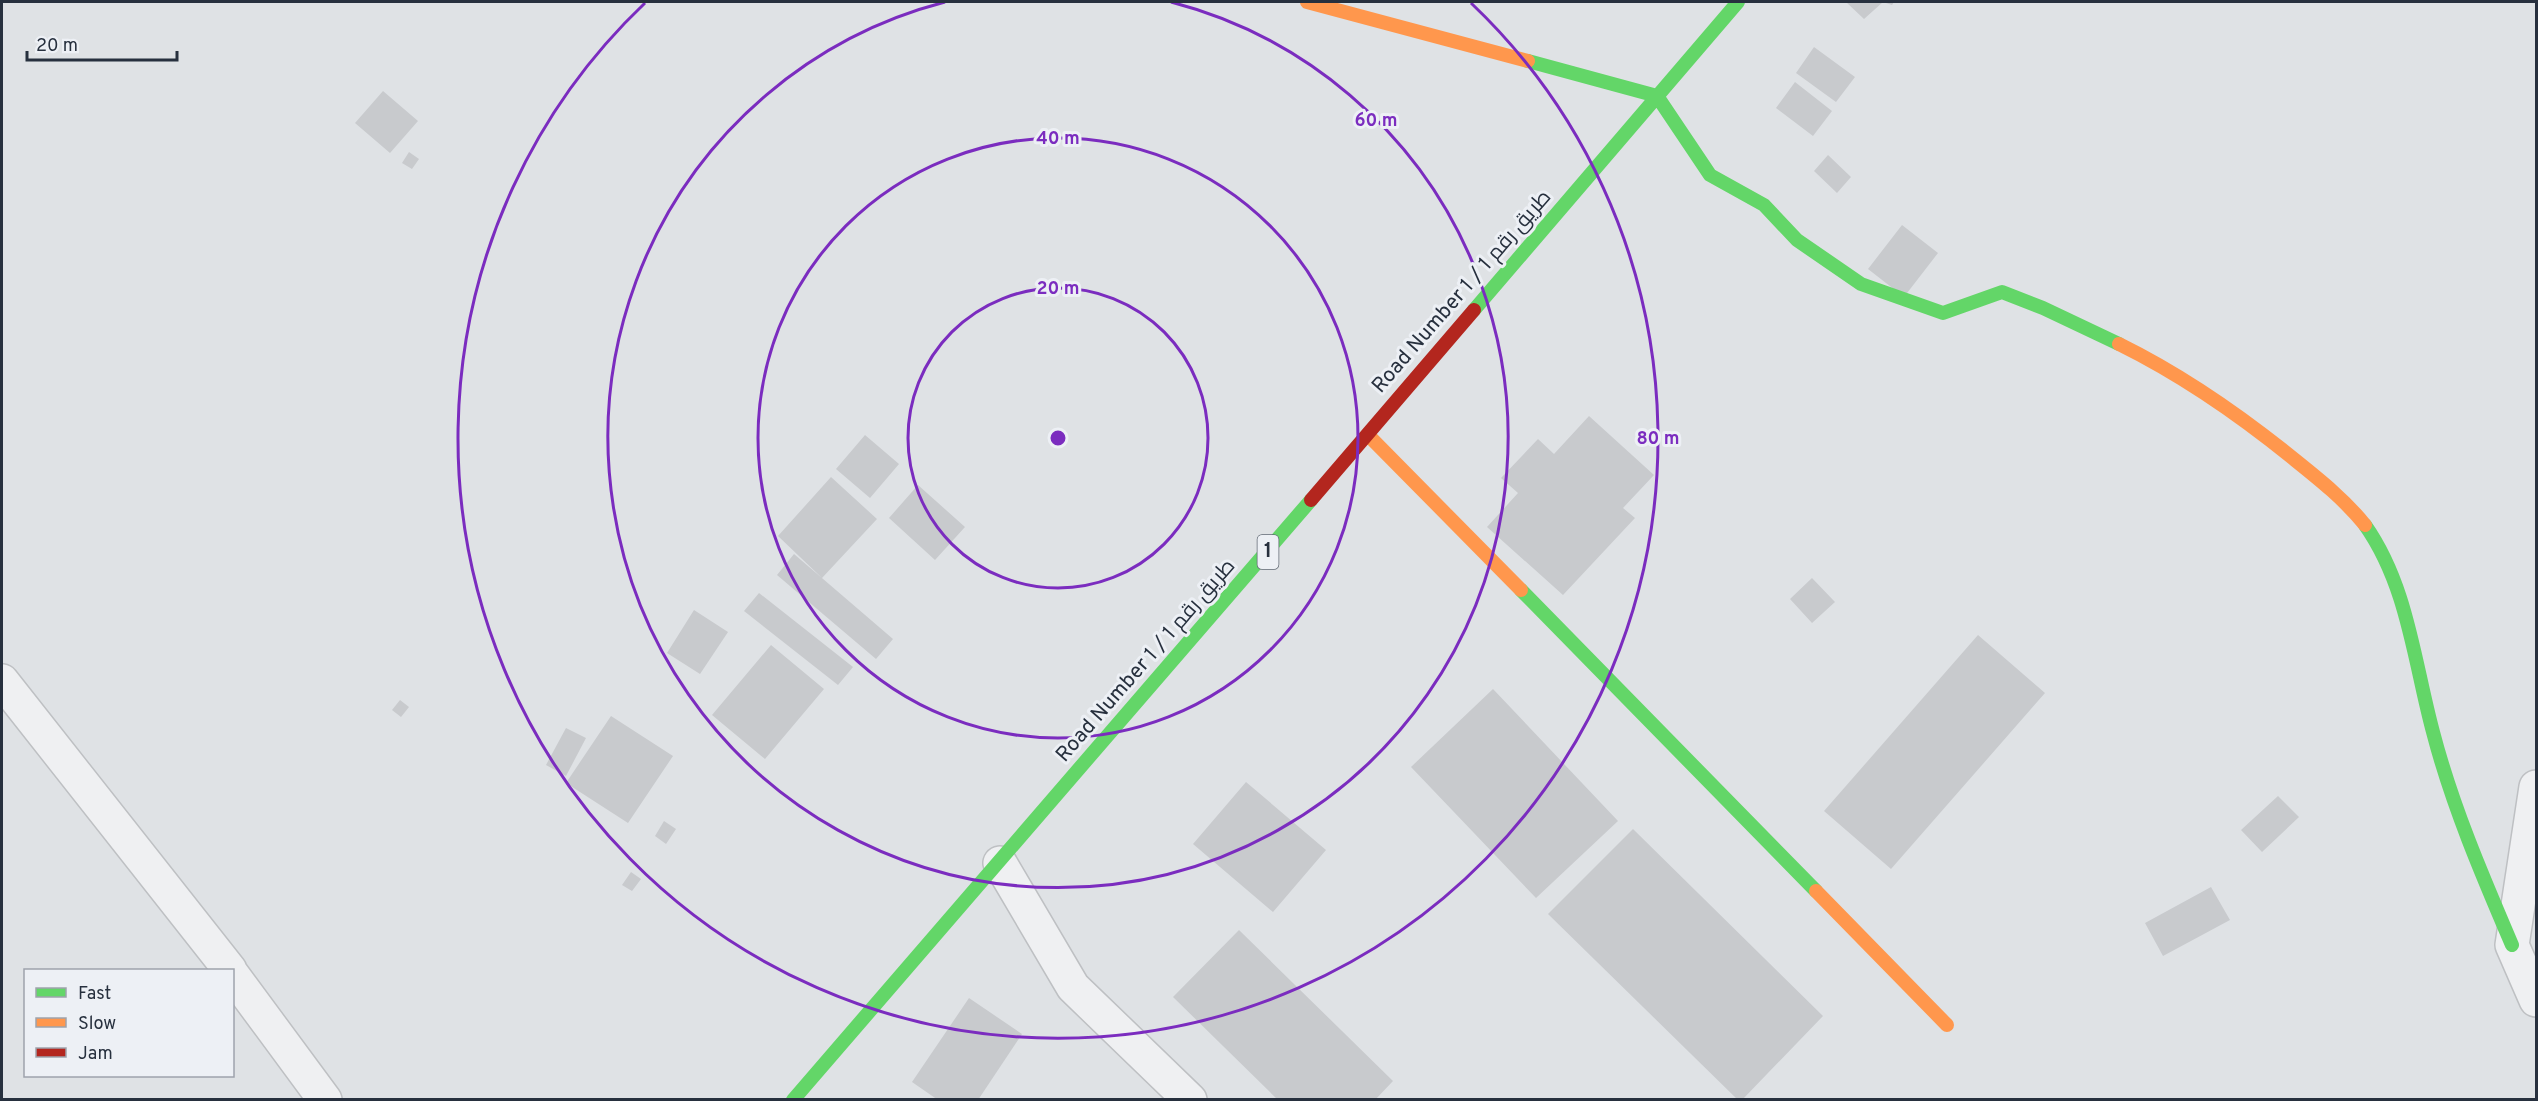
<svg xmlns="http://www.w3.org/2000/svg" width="2538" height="1101" font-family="Overpass,Cairo,sans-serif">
<rect width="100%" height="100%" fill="#dfe2e5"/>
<!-- building -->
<path fill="#c8cacd" d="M1846 2H1894L1892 5 1883 2 1864 19Z
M1814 47 1855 77 1836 102 1796 73Z
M1795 82 1832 111 1813 136 1776 108Z
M383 91 418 121 390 153 355 123Z
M409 152 419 159 412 169 402 163Z
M1828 155 1851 177 1837 193 1814 171Z
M1902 225 1938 253 1904 297 1868 269Z
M1589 416 1654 475 1623 508 1635 518 1563 595 1487 527 1518 493 1501 478 1538 439 1554 454Z
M865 435 899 464 870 498 836 469Z
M831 477 877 519 822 578 778 536Z
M918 485 965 527 935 560 889 518Z
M794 554 893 639 876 659 777 575Z
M1812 578 1835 602 1812 623 1790 599Z
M759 593 853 667 838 685 744 611Z
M694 610 728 632 700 674 667 653Z
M1978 635 2045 693 1891 869 1824 811Z
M771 645 824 689 765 759 712 715Z
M1493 689 1618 821 1536 898 1411 767Z
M400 700 409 707 401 717 392 710Z
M611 716 673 756 628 823 566 783Z
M566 728 586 738 566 776 546 765Z
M1246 782 1326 850 1273 912 1193 844Z
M2278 796 2299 817 2262 852 2241 830Z
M664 821 676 829 666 844 655 836Z
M1633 829 1823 1016 1742 1100H1738L1548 914Z
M631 872 641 879 632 891 622 885Z
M2211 887 2230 920 2163 956 2145 923Z
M1239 930 1393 1081 1375 1100H1278L1173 997Z
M969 998 1022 1034 978 1100H938L912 1082Z"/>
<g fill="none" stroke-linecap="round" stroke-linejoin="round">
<defs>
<path id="street" d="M2 681 230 970
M2536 787 2512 945 2536 1000
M1000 863 1073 987 1190 1100
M232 974 325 1100"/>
</defs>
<!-- street casing -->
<use href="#street" stroke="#bec0c3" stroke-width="36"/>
<!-- street -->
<use href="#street" stroke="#eff0f2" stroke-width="33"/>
<!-- fast -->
<path stroke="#63d668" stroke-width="14" d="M1528 61 1657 96 1710 175 1764 205 1797 240 1861 284 1943 313 2002 292 2043 308 2119 344
M1474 310 1738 2
M2365 525C2408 586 2414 662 2433 732 2452 805 2482 875 2512 945
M1521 590 1816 891
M793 1100 1311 500"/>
<!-- slow -->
<path stroke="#ff974d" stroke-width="14" d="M1307 2 1528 61
M2119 344C2182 375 2241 416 2295 460 2320 480 2345 500 2365 525
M1368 435 1521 590
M1816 891 1947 1025"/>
<!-- jam -->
<path stroke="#b3261e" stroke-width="14" d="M1311 500 1474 310"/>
</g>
<!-- distance rings -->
<g fill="none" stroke="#7b2cbf" stroke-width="3">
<circle cx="1058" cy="438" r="150"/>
<circle cx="1058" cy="438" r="300"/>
<path d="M1171 2A450 450 0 1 1 945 2"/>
<path d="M1471 3A600 600 0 1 1 645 3"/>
</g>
<g text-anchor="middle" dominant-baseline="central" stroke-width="6" stroke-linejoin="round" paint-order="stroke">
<!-- shield labels -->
<rect fill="#edf0f5" stroke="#626a75" stroke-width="1.5" x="1257.5" y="535" width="21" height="34" rx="4.5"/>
<g font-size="20" font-weight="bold" fill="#27303e">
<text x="1268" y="552">1</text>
</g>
<!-- street labels -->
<g font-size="21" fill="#27303e" stroke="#edf0f5">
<text transform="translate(1462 292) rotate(-49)">Road Number 1 / طريق رقم 1</text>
<text transform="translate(1146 661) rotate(-49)">Road Number 1 / طريق رقم 1</text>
</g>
</g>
<circle cx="1058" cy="438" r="9" fill="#7b2cbf" stroke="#edf0f5" stroke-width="3"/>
<g font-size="18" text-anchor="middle" font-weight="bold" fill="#7b2cbf" stroke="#edf0f5" stroke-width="6" stroke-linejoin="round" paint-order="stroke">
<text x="1376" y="126">60 m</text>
<text x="1058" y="144">40 m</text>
<text x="1058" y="294">20 m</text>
<text x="1658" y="444">80 m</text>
</g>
<!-- border -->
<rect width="2538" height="1101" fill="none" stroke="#27303e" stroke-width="6"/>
<!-- legend -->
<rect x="24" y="969" width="210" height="108" fill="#edf0f5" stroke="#9ea3ac" stroke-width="1.5"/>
<rect x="36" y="988" width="30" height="9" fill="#63d668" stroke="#9ea3ac" stroke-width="1.5"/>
<text x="78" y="999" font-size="18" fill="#27303e">Fast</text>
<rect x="36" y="1018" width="30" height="9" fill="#ff974d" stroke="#9ea3ac" stroke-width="1.5"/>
<text x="78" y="1029" font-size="18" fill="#27303e">Slow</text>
<rect x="36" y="1048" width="30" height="9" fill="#b3261e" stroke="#9ea3ac" stroke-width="1.5"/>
<text x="78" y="1059" font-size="18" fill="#27303e">Jam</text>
<!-- scale -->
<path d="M27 51v9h150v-9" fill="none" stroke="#27303e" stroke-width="3"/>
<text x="36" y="51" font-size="18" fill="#27303e" stroke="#edf0f5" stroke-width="4.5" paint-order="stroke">20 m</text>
</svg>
